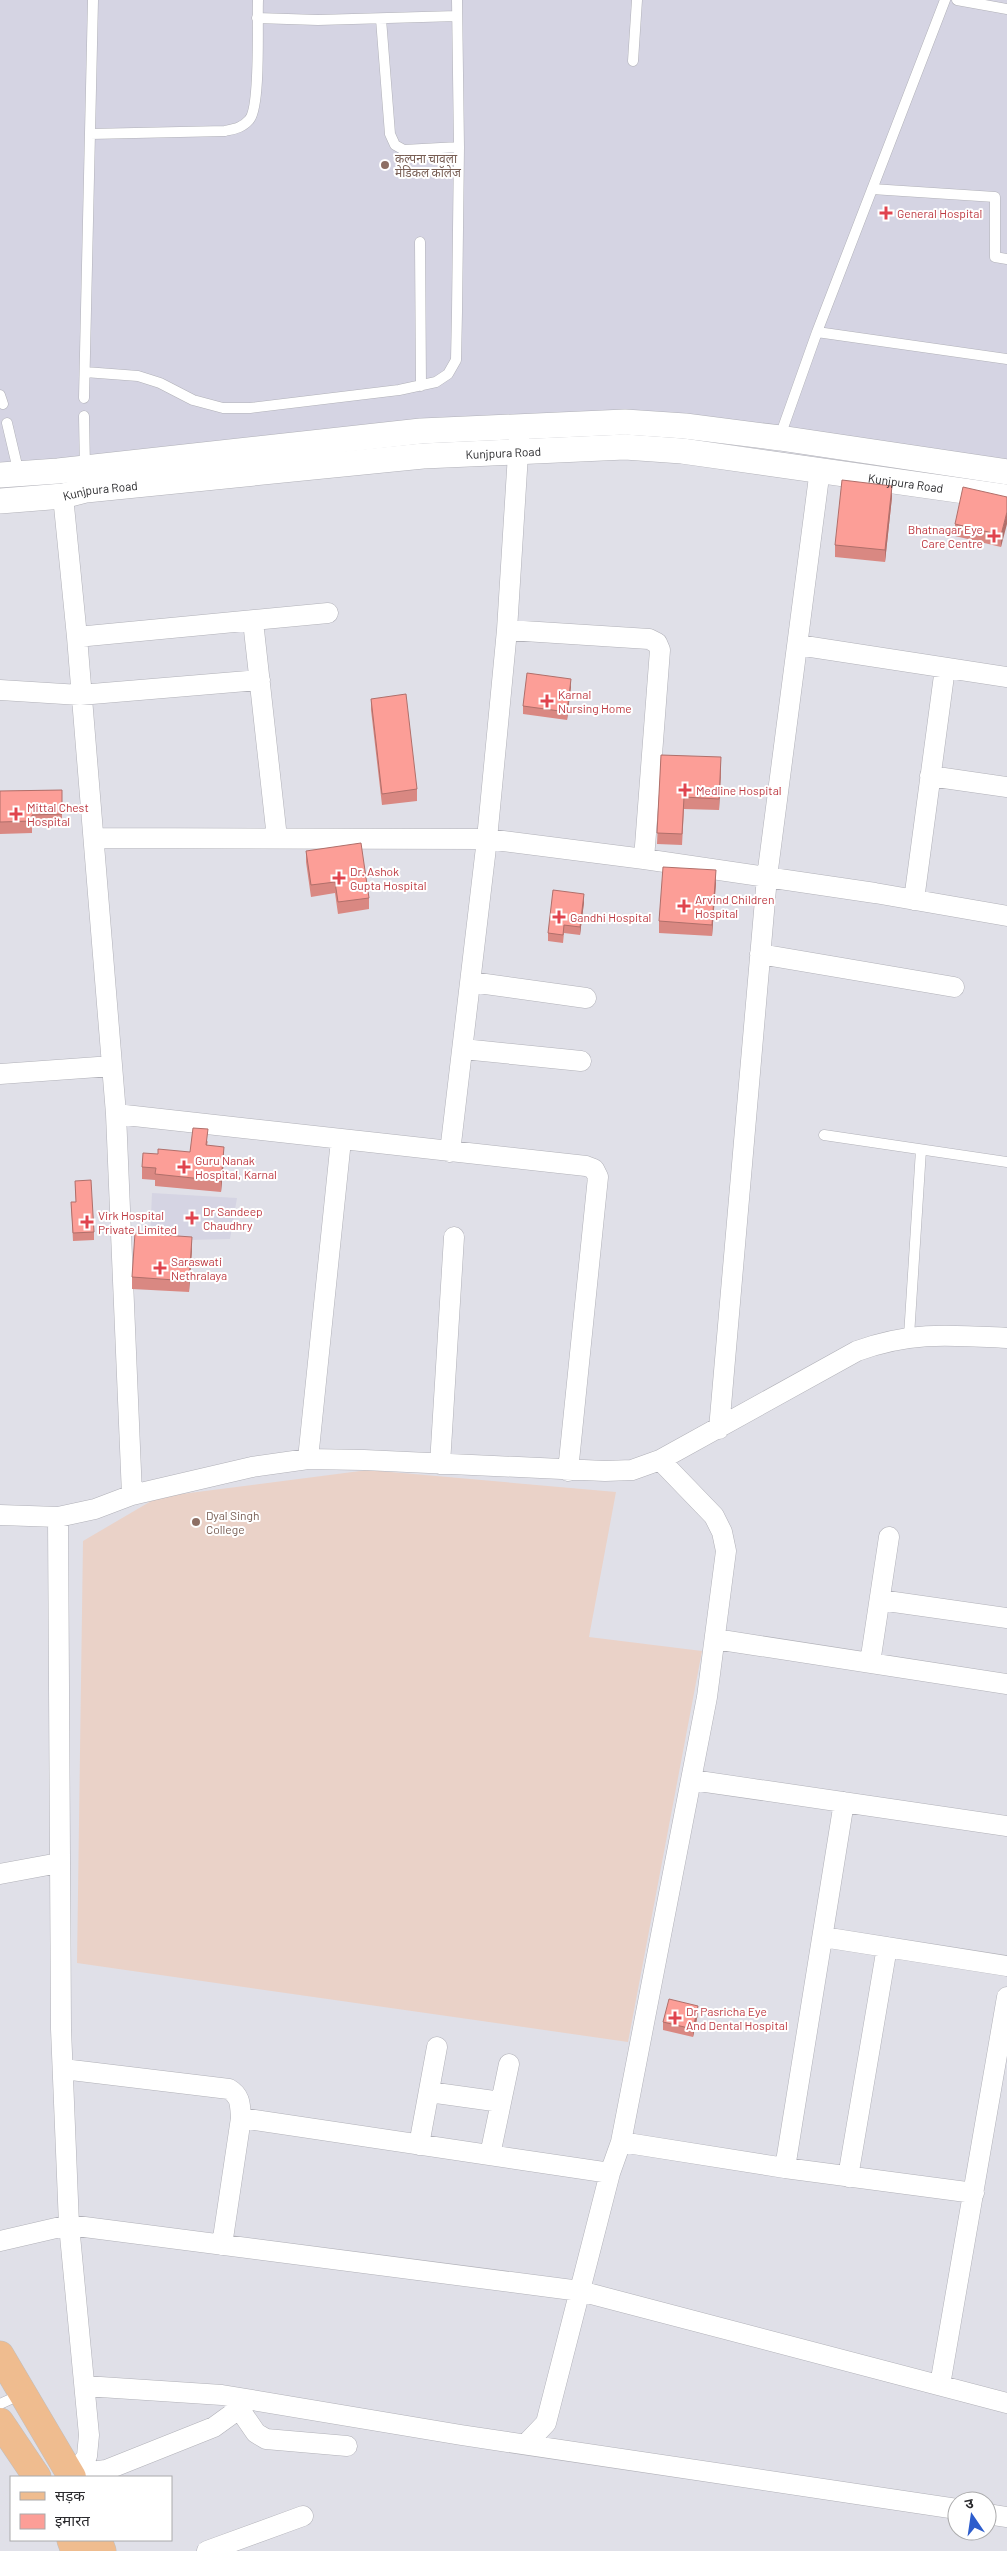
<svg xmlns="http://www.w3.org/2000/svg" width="1007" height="2551" font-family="Barlow,'Noto Sans Devanagari',sans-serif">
<rect width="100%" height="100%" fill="#e0e0e8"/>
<!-- built -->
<path fill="#d5d4e3" d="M0 0H1007V463L770 426 0 510Z
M152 1193 237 1198 230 1239 150 1241Z"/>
<!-- education -->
<path fill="#ead2c8" d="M368 1470 616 1492 589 1637 702 1651 628 2042 77 1963 83 1541 158 1497Z"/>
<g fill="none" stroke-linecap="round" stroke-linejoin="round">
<defs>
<path id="service" d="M957 0 1007 9
M257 18 318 20 457 16
M381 19 390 134 395 145 404 150 459 147
M633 61 637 0
M90 134 225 131C234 129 242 128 249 120 261 108 257 21 258 0
M872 189 995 197V257L1007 259
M420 242 421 386
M817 332 1007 359
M85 372 138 376 160 383 193 400 223 408H250L399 390 436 382 448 374 456 360 457 312 459 147 457 0
M0 395 3 404
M84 398 93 0
M84 416 85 469
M7 423 19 474
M779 439 817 332 945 0
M824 1135 1007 1162
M909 1336 921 1150
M0 2404 22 2394"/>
<path id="minor" d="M63 496 77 637 116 1114 132 1495
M253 621 277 838
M507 630 649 639 657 643 660 650 644 859
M77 637 328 613
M798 645 1007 677
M0 690 80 695 260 680
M930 776 1007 787
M94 838 487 839 644 859 875 893 1007 916
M914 900 945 668
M760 954 954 987
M471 982 586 998
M463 1049 581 1061
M0 1074 112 1066
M116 1114 586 1166 594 1169 598 1177 568 1471
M450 1152 487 839 507 630 519 438
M719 1429 767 877 820 469
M308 1459 341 1140
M440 1464 454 1237
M0 1515 58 1517 95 1509 132 1495 252 1467 308 1459 364 1460 605 1471 632 1470 660 1460 857 1351C911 1331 951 1335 1007 1338
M58 1517 61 2029 69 2225 89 2435 87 2456 73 2477
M880 1600 1007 1618
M715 1639 1007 1684
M870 1663 889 1537
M692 1780 1007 1826
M0 1874 59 1863
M823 1937 1007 1966
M63 2069 229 2089C241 2096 240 2105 241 2118L222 2245
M429 2092 501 2102
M241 2118 610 2173
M621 2142 785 2168 974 2193
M419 2145 437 2047
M490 2155 509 2064
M785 2168 844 1802
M848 2177 887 1947
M0 2241 69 2225 580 2291 1007 2403
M940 2385 1007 1997
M85 2386 222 2395 461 2435 957 2509
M238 2407 256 2433 266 2439 347 2446
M526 2444 546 2423 610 2173 621 2142 707 1697 726 1551 722 1532 714 1516 660 1460
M79 2468 91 2472 106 2470 214 2427 232 2414 244 2399
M987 2514 1007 2517
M207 2551 303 2516"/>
<g id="tertiary">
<path d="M0 475 58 471 421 431 625 422 685 426 780 438 1007 472"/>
<path id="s1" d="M0 501 63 496 86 490 423 456 625 447 682 451 1007 497"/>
</g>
<path id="primary" d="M0 2355 72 2477
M0 2422 37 2477
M71 2540 75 2551
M98 2540 102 2551"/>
</defs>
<!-- service casing -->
<use href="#service" stroke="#b1b1b8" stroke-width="11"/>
<!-- minor casing -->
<use href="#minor" stroke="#b1b1b8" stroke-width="21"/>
<!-- tertiary casing -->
<use href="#tertiary" stroke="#b1b1b8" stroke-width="26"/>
<!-- primary casing -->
<use href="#primary" stroke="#bfbfc0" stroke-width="29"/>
<!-- service -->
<use href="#service" stroke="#fff" stroke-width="10"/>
<!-- minor -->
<use href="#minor" stroke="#fff" stroke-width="20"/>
<!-- tertiary -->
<use href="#tertiary" stroke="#fff" stroke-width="25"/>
<!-- primary -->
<use href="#primary" stroke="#efbc8f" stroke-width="28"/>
</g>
<!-- wall -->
<path fill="#d98882" d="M892 497 885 562 835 557V545Z
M1007 497 1001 547 955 536V524Z
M571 686 567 720 523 714V706Z
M371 699 417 789V801L382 805 371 710Z
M661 755 721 769 719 810 684 809 682 845 657 844Z
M62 790V826L32 827V833L0 834V791Z
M306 851 369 898V909L338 914 335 893 311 897 306 862Z
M716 882 712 936 659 933V921Z
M584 902 580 935 564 933 563 943 548 941V933Z
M208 1141 207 1145 224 1159 221 1192 155 1186V1180L142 1179V1167L158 1154 190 1152Z
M75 1181 94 1232V1240L73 1241 71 1202H76Z
M192 1248 189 1292 132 1289V1277Z
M698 2014 693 2037 663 2030V2022Z"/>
<!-- shaded-wall -->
<path fill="#b06f6a" d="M892 486V497L885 562V550Z
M1007 512V524L1001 547V535Z
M571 679V686L567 720V712Z
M721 757V769L719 810V799Z
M716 870V882L712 936V925Z
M584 894V902L580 935V927Z
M224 1147V1159L221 1192V1181Z
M192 1237V1248L189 1292V1281Z
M698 2006V2014L693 2037V2029Z"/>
<!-- building -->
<path fill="#fc9e97" stroke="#b06f6a" d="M842 480 892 486 885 550 835 545Z
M963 487 1007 497V512L1001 535 955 524Z
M527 673 571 679 567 712 523 706Z
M406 694 417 789 382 794 371 699Z
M661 755 721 757 719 799 684 797 682 834 657 833Z
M62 790V814L32 815V821L0 822V791Z
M361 843 369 898 338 902 335 882 311 885 306 851Z
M663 867 716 870 712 925 659 921Z
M553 890 584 894 580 927 564 925 563 935 548 933Z
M193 1128 208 1129 206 1145 224 1147 221 1181 155 1174 156 1168 142 1167 143 1153 158 1154V1149L190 1152Z
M91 1180 94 1232 73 1233 71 1202H76L75 1181Z
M135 1233 192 1237 189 1281 132 1277Z
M669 1999 698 2006 693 2029 663 2022Z"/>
<!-- markers -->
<g fill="#8d6e63" stroke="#fff" stroke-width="2">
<circle cx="385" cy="165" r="5"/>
<circle cx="196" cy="1522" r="5"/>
</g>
<g fill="#e0444e" stroke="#fff" stroke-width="2">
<path d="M883.5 205.5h5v5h5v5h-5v5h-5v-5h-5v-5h5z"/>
<path d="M991.5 528.5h5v5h5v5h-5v5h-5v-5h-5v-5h5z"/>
<path d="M544.5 693.5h5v5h5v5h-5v5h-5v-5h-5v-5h5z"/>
<path d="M682.5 782.5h5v5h5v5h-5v5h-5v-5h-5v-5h5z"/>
<path d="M13.5 806.5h5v5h5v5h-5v5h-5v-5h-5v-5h5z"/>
<path d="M336.5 870.5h5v5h5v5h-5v5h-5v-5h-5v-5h5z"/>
<path d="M681.5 898.5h5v5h5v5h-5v5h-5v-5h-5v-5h5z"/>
<path d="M556.5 909.5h5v5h5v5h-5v5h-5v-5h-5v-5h5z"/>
<path d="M181.5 1159.5h5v5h5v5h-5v5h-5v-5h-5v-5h5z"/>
<path d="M189.5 1210.5h5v5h5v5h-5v5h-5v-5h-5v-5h5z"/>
<path d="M84.5 1214.5h5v5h5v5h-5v5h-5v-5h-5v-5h5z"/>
<path d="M157.5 1260.5h5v5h5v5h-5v5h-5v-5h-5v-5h5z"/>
<path d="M672.5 2010.5h5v5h5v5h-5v5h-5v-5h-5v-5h5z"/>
</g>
<g text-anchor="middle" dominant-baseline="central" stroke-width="4" stroke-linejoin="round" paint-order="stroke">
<!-- education labels -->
<g font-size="12" fill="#785e54" stroke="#fff" text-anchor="start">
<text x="395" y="158">कल्पना चावला<tspan x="395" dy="14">मेडिकल कॉलेज</tspan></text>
<text x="206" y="1515">Dyal Singh<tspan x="206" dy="14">College</tspan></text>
</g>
<!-- health labels -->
<g font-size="12" fill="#be3a42" stroke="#fff" text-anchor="start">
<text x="897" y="213">General Hospital</text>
<text x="983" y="529" text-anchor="end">Bhatnagar Eye<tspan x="983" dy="14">Care Centre</tspan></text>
<text x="558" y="694">Karnal<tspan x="558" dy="14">Nursing Home</tspan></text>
<text x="696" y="790">Medline Hospital</text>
<text x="27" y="807">Mittal Chest<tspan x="27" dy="14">Hospital</tspan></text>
<text x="350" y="871">Dr. Ashok<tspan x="350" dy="14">Gupta Hospital</tspan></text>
<text x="695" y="899">Arvind Children<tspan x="695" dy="14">Hospital</tspan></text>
<text x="570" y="917">Gandhi Hospital</text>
<text x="195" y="1160">Guru Nanak<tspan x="195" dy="14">Hospital, Karnal</tspan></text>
<text x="203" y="1211">Dr Sandeep<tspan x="203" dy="14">Chaudhry</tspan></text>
<text x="98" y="1215">Virk Hospital<tspan x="98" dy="14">Private Limited</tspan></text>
<text x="171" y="1261">Saraswati<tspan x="171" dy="14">Nethralaya</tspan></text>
<text x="686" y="2011">Dr Pasricha Eye<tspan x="686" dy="14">And Dental Hospital</tspan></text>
</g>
<!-- street labels -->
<g font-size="12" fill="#2a2a2d" stroke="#fff">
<text stroke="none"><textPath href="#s1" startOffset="506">Kunjpura Road</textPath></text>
<text stroke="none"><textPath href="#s1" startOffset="911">Kunjpura Road</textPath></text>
<text stroke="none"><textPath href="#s1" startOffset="101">Kunjpura Road</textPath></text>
</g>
</g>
<!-- legend -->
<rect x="10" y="2476" width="162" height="65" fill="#ffffff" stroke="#aaaaab"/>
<rect x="20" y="2492" width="25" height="8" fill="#efbc8f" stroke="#aaaaab"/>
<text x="55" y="2501" font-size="15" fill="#2a2a2d">सड़क</text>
<rect x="20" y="2514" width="25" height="15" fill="#fc9e97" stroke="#aaaaab"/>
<text x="55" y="2526" font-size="15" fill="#2a2a2d">इमारत</text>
<!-- north arrow -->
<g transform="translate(972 2516) rotate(347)"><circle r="24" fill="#ffffff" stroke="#aaaaab"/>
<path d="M0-4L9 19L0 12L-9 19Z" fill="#2d5dcc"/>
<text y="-8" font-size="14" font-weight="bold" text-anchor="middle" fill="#2a2a2d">उ</text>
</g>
</svg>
